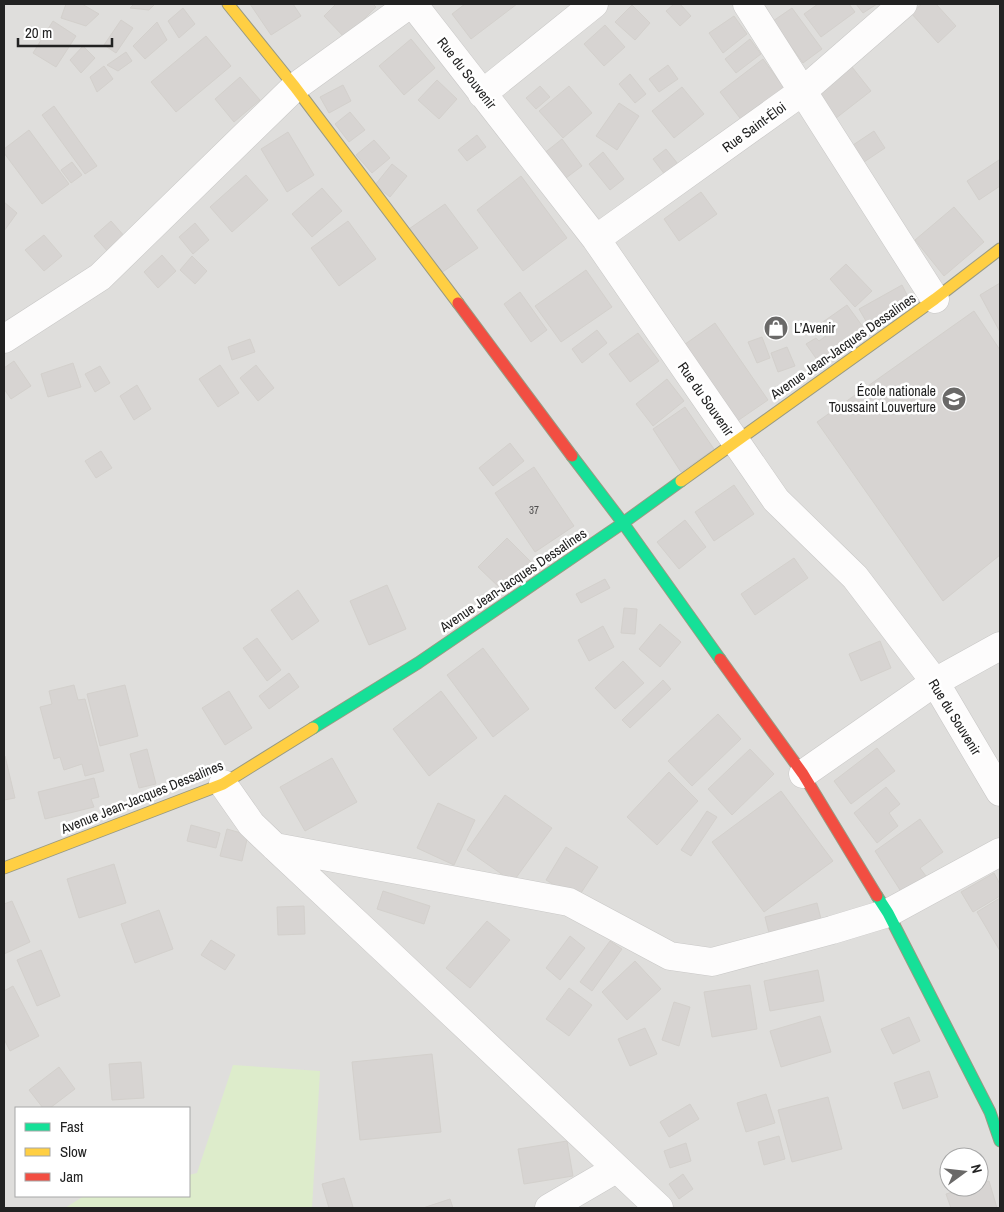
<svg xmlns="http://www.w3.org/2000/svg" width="1004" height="1212" font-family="'Archivo Narrow',sans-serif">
<rect width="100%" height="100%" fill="#f0eeeb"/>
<!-- residential -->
<path fill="#dfdedc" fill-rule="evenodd" d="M4 4H1000V1208H4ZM16 1108H189V1196H16ZM949 1157H979V1187H949Z"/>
<!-- grass -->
<path fill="#ddeccb" d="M233 1065 320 1071 312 1208H65L84 1196H189V1175L197 1173Z"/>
<!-- building -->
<path fill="#d7d4d2" stroke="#d3d0cc" d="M66 4H82L99 14 86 26 61 18Z
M134 4H155L149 10 130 8Z
M250 4H293L301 16 271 35Z
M336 4H373L376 7 345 38 324 16Z
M465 4H517L471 39 452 14Z
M674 4H680L691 16 680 26 666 11Z
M818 4H849L855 12 821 37 804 14Z
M856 4H877L863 13Z
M922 4H936L956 26 938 43 911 13Z
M632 5 650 23 635 40 615 22Z
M183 8 195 24 179 38 168 21Z
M792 8 822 49 803 63 773 21Z
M734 16 747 34 723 53 709 33Z
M121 20 133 28 116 53 104 45Z
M53 21 76 36 56 67 33 53Z
M157 22 167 40 145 59 133 46Z
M605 25 625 47 604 66 584 44Z
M206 36 231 66 176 112 151 82Z
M411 39 435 68 404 95 379 66Z
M750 39 761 54 736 73 725 59Z
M83 46 95 58 81 73 70 60Z
M126 52 132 61 118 71 107 65Z
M763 59 785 89 743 122 720 92Z
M668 65 678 79 659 92 649 79Z
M104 66 113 79 97 92 90 77Z
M852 67 871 91 831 122 812 98Z
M630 74 646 94 635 103 619 84Z
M240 77 260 100 234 122 215 99Z
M437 80 457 99 439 119 418 100Z
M343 85 351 101 329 113 320 97Z
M540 86 550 97 536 109 526 98Z
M569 86 592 113 563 138 539 111Z
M682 87 704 114 674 138 652 111Z
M619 103 639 116 617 150 596 136Z
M54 106 97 166 85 174 42 115Z
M350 112 365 130 349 142 335 124Z
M29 130 69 184 42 204 4 153V149Z
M874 131 885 148 864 162 853 145Z
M288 132 314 175 287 192 261 149Z
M477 135 486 147 467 161 458 150Z
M562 139 582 166 558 184 538 158Z
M374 140 390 158 372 173 356 155Z
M666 149 682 169 669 180 653 159Z
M603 152 624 179 610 190 589 164Z
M999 160 1000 162V186L979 200 967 181Z
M72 162 82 175 71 183 61 170Z
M392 164 407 176 390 197 375 185Z
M246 175 268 200 232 232 210 207Z
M521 176 567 238 523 271 477 210Z
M322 188 342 211 312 237 292 214Z
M701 192 717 214 679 241 664 219Z
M4 202 17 213 4 231Z
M445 204 478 248 438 275 406 231Z
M954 207 984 242 944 276 915 240Z
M111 221 126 238 109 253 94 236Z
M348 221 376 259 339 286 311 248Z
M195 223 209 240 193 254 179 237Z
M44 235 62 256 44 271 25 250Z
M162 255 176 271 158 288 144 272Z
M192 256 207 271 195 284 180 270Z
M846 264 872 291 855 307 830 279Z
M586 270 612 307 561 342 535 306Z
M1000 283V332L980 295Z
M902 285 912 305 870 328 859 309Z
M520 292 547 330 531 342 504 304Z
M847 305 866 331 820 364 806 344 816 338 819 341 827 335 820 324Z
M974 311 1000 350V555L943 601 817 422Z
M715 323 768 400 733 424 681 347Z
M597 330 607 343 582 363 572 349Z
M638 333 659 361 630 382 609 354Z
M762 337 770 358 757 363 748 342Z
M250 339 255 352 232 360 228 347Z
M787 347 795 366 778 372 771 353Z
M14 361 31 386 11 399 4 389V368Z
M73 363 81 387 48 397 41 374Z
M220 365 239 393 218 407 199 379Z
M256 365 274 388 258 401 240 378Z
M100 366 110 383 95 392 85 374Z
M667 379 684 401 653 426 636 404Z
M137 385 151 409 134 420 120 396Z
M685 407 714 449 681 472 653 429Z
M510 443 524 461 493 486 479 468Z
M101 451 112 468 96 478 85 461Z
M534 467 574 526 535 552 495 493Z
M734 485 754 514 714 541 695 512Z
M685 520 706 547 679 569 657 542Z
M507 538 531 562 502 590 478 567Z
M794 558 808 578 755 615 741 594Z
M605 579 610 588 581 603 576 594Z
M387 585 406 629 369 645 350 601Z
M298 590 319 621 292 640 271 610Z
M624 608 637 609 635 634 621 633Z
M660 624 681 642 660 667 639 649Z
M603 626 614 647 589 661 578 640Z
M257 638 281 670 267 681 243 648Z
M880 641 891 668 861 681 849 654Z
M483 648 529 709 493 737 447 675Z
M623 661 644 683 615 709 595 688Z
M289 673 299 687 269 709 259 696Z
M663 680 671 689 630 728 622 720Z
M74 685 78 700 85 699 104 771 85 776 82 764 64 770 60 757 54 759 40 707 52 704 49 691Z
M125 685 138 736 100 746 87 694Z
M229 691 252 728 225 745 202 708Z
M441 691 477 738 429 776 393 729Z
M718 714 741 739 692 786 668 761Z
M877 748 895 771 851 804 834 781Z
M147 749 156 784 139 788 130 754Z
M750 749 774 774 732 815 708 789Z
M4 756H5L15 798 4 800Z
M332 758 357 802 305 831 280 787Z
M669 772 698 801 657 845 627 817Z
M94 778 99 797 91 799 94 807 45 819 38 792Z
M886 787 900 804 889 813 898 826 877 843 854 813Z
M781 791 833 861 764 912 712 842Z
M505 795 552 828 513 882 467 850Z
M438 803 475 820 454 865 417 848Z
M707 811 717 817 691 856 681 850Z
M920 819 943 852 920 868 926 876 902 893 875 851Z
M191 825 220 833 216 848 187 841Z
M227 829 248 835 242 861 220 856Z
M566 847 598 867 577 899 546 880Z
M114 864 126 903 79 918 67 879Z
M994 873 1000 884V896L973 912 961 892Z
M383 891 430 906 424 924 377 909Z
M1000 898V951L977 912Z
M12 901 30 942 4 954V904Z
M817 903 822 923 770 937 765 917Z
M304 906 305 934 278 935 277 907Z
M159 910 173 949 135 963 121 924Z
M487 921 510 940 470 988 446 968Z
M570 936 585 948 560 980 546 968Z
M211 940 235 955 225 970 201 955Z
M610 941 622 949 592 991 580 982Z
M41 950 60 996 37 1006 17 960Z
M635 961 661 989 627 1020 602 992Z
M818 970 824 1001 770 1011 764 981Z
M750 985 757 1029 712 1037 704 992Z
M13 986 39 1036 10 1051 4 1039V991Z
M569 988 592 1005 569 1036 546 1019Z
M674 1002 690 1007 679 1046 662 1040Z
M820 1016 831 1052 781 1067 770 1031Z
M909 1017 920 1041 893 1054 881 1029Z
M645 1028 657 1054 630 1066 618 1039Z
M432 1054 441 1132 360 1140 352 1062Z
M141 1062 144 1098 112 1100 109 1064Z
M59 1067 75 1089 50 1108H43L29 1090Z
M929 1071 938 1097 903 1109 894 1083Z
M766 1094 775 1123 746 1132 737 1103Z
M828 1097 842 1149 792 1162 778 1110Z
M690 1104 699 1119 669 1137 660 1122Z
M779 1136 785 1159 764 1165 758 1142Z
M567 1141 573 1176 524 1184 518 1149Z
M686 1143 691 1161 670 1168 664 1151Z
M683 1174 693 1189 679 1199 669 1184Z
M344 1178 353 1207 349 1208H329L322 1184Z
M989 1181 997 1208H951L946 1194 968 1187H979V1184Z
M450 1199 453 1208H423Z"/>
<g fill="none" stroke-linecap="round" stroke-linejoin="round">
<defs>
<path id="street" d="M413 4 596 239 776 500 855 577 935 682 1000 792
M747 4 935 299
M482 94 594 4
M596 239 803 91 903 4
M4 339 100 277 295 87 410 4
M803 774 935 682 1000 646
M223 784 251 824 275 847 383 948 659 1208
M275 847 569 902 670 956 712 962 832 930 888 913 1000 852
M549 1208 616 1169"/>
<path id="fast" d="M572 456 623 523 720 659
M313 728 418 663 623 523 681 481
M877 896 888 913 990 1112 1000 1141"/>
<path id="slow" d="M228 4 295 87 458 303
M681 481 935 299 1000 249
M4 868 223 784 313 728"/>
<path id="jam" d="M458 303 572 456
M720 659 803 774 877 896"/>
</defs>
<!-- street casing -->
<use href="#street" stroke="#c9c8c7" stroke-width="29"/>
<!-- fast casing -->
<use href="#fast" stroke="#999a82" stroke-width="13"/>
<!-- slow casing -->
<use href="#slow" stroke="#999a82" stroke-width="13"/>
<!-- jam casing -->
<use href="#jam" stroke="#999a82" stroke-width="13"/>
<!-- street -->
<use href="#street" stroke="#fdfcfc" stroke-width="28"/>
<!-- fast -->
<use href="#fast" stroke="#16e098" stroke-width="11"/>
<!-- slow -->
<use href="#slow" stroke="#ffcf43" stroke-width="11"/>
<!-- jam -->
<use href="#jam" stroke="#f24e42" stroke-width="11"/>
</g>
<!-- icons -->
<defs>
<symbol id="shop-disc" viewBox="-11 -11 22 22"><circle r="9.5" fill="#6a6968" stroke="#fff"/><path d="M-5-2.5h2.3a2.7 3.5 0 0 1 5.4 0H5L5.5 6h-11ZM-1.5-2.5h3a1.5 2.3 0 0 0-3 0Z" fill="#fff"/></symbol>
<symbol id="school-disc" viewBox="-11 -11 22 22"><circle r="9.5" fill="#6a6968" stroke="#fff"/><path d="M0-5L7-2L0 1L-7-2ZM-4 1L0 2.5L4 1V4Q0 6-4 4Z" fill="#fff"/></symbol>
</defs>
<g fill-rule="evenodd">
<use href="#shop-disc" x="762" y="314" width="28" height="28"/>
<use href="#school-disc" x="940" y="385" width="28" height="28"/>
</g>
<g text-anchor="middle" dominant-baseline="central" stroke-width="5" stroke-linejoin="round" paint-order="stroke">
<!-- number labels -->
<g font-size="11" fill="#4f4e4e">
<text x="534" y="510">37</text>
</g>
<!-- street labels -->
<g font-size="14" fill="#222" stroke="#fff">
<text transform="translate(467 73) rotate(52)">Rue du Souvenir</text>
<text transform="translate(754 127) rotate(-36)">Rue Saint-Éloi</text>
<text transform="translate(843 346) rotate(-35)">Avenue Jean-Jacques Dessalines</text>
<text transform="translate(706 399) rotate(55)">Rue du Souvenir</text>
<text transform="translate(513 580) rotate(-34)">Avenue Jean-Jacques Dessalines</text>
<text transform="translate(955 717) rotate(58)">Rue du Souvenir</text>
<text transform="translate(142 797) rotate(-22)">Avenue Jean-Jacques Dessalines</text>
</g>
<!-- poi labels -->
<g font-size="14" fill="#222" stroke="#fff" text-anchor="start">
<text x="794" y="328">L’Avenir</text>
<text x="936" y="391" text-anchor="end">École nationale<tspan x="936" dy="16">Toussaint Louverture</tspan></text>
</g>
</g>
<!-- border -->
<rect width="1004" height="1212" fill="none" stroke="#222222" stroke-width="10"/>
<!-- legend -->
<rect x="15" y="1107" width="175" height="90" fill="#ffffff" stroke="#a7a7a7"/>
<rect x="25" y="1123" width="25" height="8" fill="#16e098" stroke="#a7a7a7"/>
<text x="60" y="1132" font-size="15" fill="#222222">Fast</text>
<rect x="25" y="1148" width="25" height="8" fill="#ffcf43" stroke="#a7a7a7"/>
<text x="60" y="1157" font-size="15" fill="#222222">Slow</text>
<rect x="25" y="1173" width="25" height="8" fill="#f24e42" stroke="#a7a7a7"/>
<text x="60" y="1182" font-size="15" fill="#222222">Jam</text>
<!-- north arrow -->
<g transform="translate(964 1172) rotate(75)"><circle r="24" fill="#ffffff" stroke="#a7a7a7"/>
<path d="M0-4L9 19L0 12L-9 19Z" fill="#6a6968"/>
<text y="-8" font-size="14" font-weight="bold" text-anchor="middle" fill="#222222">N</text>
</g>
<!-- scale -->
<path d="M18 38v8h94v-8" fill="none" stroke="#222222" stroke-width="2.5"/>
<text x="25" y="38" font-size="15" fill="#222222" stroke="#ffffff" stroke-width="4" paint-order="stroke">20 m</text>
</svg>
